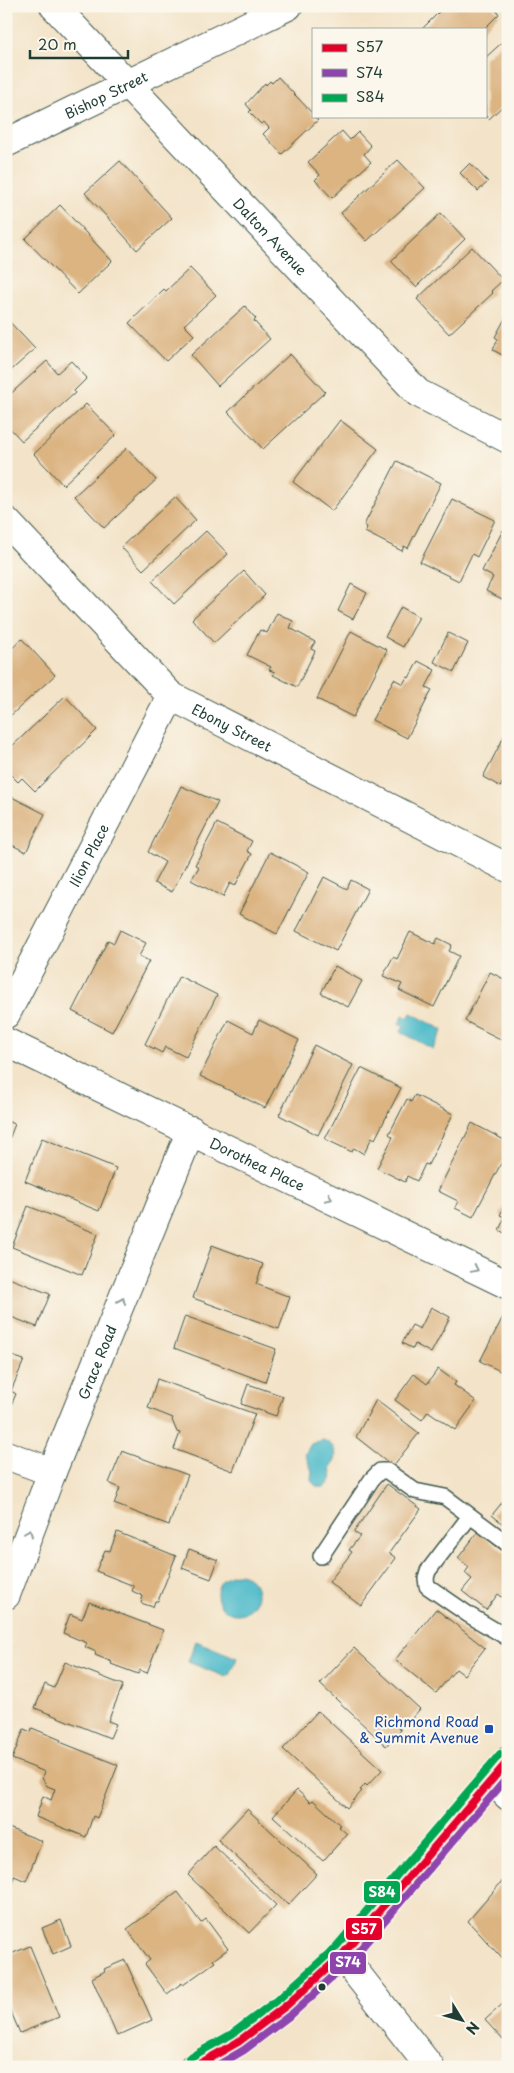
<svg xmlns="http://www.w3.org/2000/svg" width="514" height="2073" font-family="'Playpen Sans',sans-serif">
<rect width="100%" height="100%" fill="#fbf7ec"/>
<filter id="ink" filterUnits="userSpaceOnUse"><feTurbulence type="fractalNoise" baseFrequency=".02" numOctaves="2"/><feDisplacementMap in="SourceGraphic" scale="10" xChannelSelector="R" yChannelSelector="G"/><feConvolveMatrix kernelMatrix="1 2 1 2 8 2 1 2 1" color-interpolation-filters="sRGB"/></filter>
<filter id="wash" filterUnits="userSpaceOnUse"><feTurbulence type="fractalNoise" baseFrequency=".0096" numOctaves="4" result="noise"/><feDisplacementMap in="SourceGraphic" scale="20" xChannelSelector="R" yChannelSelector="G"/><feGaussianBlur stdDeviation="1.12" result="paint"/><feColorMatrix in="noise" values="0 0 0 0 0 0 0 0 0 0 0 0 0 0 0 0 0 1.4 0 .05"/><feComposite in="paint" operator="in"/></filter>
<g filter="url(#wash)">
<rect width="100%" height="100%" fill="#f3e3c8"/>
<!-- water -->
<path fill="#4fbbca" stroke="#377c7f" d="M411 1013 443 1030 433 1049 401 1032 404 1026 399 1024 403 1015 408 1018Z
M322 1440C331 1442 335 1448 336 1457L330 1469C337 1484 319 1495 311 1480L312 1471 305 1454 311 1444Z
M217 1594a20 20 0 1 1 40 0a20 20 0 1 1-40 0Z
M196 1641 237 1658 230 1675 228 1674 226 1677 188 1662Z"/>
<g id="blocks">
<!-- building -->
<path fill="#dbb482" d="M445 6H492L499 14 484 29H422Z
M508 37V101L489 119 485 115V58Z
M278 77 313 114V116L318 120 282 154 263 134 269 128 264 122 261 124 249 112 251 110 246 104 265 83 266 85 270 81 272 83Z
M342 131 350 140 358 132 371 146 364 154 371 162 332 198 315 180 320 175 308 162Z
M398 160 425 188 367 241 341 213Z
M120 161 172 218 137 250 85 193Z
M470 163 488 182 478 191 460 173Z
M60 205 112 261 78 294 25 239Z
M441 213 465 239 416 287 391 261Z
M472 247 503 280 491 291 493 293 449 334 417 299Z
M190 268 216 295 184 325 194 335 166 361 129 323 164 289 166 291Z
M245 306 256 319 254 321 270 339 218 386 191 355Z
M508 313V358L493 350 498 339 495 337Z
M6 318 35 349 6 375Z
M290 354 325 392 263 449 228 412Z
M47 361 57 373 71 361 87 378 74 391 75 393 22 441 6 424V398Z
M86 404 116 435 63 485 34 454Z
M340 420 378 449 332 511 293 482Z
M127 448 156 480 104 528 74 496Z
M397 461 441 483 408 548 404 546 402 551 365 532 367 527 364 525Z
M175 497 196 520 143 570 121 547Z
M452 499 495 520 477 557 472 554 459 581 420 562Z
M508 527V602L486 591 493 577 482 571 503 530 506 531Z
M206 531 228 554 174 604 152 581Z
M244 571 265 595 214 643 192 619Z
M351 584 367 593 353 619 338 611Z
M401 607 419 617 403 647 385 637Z
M277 613 293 621 290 628 315 642 311 649 315 651 297 687 273 675 275 672 269 670 271 667 247 655 260 630 267 633Z
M351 631 387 650 353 717 317 699Z
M448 633 468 643 454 672 434 662Z
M22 639 55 675 9 717 6 714V654Z
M418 661 435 670 426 687 432 690 407 738 372 720 394 679 403 684 407 677 409 678Z
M65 696 97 730 35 791 22 778 18 782 6 770V752Z
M508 729V786L502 783 501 787 483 777Z
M181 786 218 802 172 892 154 883 165 862 148 852Z
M6 794 45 814 26 852 6 842Z
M217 823 252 841 247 851 252 854 235 886 230 883 223 897 191 880 199 867 195 865Z
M270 852 309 872 277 934 239 914Z
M324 877 347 889 351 880 368 889 336 951 296 931Z
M120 930 146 943 139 956 149 961 112 1032 72 1011 108 940 114 943Z
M410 932 435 944 438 938 452 945 449 951 459 956 434 1007 399 990 402 984 383 976 393 957 397 959Z
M335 966 362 981 348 1007 321 993Z
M490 972 508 981V1043L465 1021Z
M179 976 217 995 186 1057 165 1047 162 1053 145 1044Z
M228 1020 253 1033 259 1020 299 1040 265 1108 200 1076Z
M314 1045 353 1065 318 1135 279 1115Z
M361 1068 401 1088 375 1139 372 1137 364 1154 354 1148 352 1152 325 1139Z
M415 1095 453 1114 428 1165 425 1164 417 1181 407 1176 405 1182 377 1168 393 1137 389 1134 407 1099 411 1102Z
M6 1121 15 1124 6 1147Z
M472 1123 508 1142V1150L473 1217 455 1208 458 1201 438 1191Z
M42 1138 116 1168 99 1211 25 1181Z
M508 1199V1235L499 1230 505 1217 500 1215Z
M28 1206 98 1234 82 1275 12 1247Z
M212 1245 263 1264 256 1284 290 1297 279 1329 193 1298Z
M6 1277 50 1294 37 1327 6 1315Z
M431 1307 450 1317 431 1353 415 1344 413 1349 402 1343 412 1325 420 1329Z
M504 1315 508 1317V1375L480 1361Z
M185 1316 276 1349 265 1382 174 1348Z
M6 1354 24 1360 11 1391 16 1394 8 1412 6 1411Z
M438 1369 456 1382 454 1385 476 1401 455 1430 428 1411 422 1420 395 1400 414 1374 427 1384Z
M157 1379 255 1414 233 1471 174 1449 180 1433 177 1432 172 1420 173 1418 148 1408Z
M248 1384 283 1396 276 1416 241 1404Z
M376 1400 419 1433 393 1466 356 1437Z
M122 1451 188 1475 169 1525 114 1504 120 1488 109 1483Z
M387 1484 421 1509 389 1553 396 1558 361 1606 329 1582 352 1552 349 1550 360 1536 354 1532Z
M508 1495V1528L492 1515Z
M117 1532 176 1556 158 1601H155L153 1607 141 1603 143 1596 132 1591 134 1586 96 1571 105 1550 110 1551Z
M478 1532 508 1555V1599L506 1600 498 1594 486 1610 462 1591 472 1579 465 1573 469 1567 458 1558Z
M189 1549 218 1560 211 1579 182 1568Z
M89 1602 163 1630 147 1673 140 1670 138 1674 111 1664 112 1662 95 1655 96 1652 85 1647 87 1643 63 1633 70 1614 82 1619Z
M436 1609 485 1648 464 1675 456 1669 436 1693 395 1660Z
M354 1648 420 1709 405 1726 403 1724 398 1728 401 1730 386 1746 320 1684Z
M65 1662 123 1685 108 1721 116 1724 110 1738 35 1708 45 1684 54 1688Z
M318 1711 382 1770 367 1786 365 1784 363 1787 360 1790 362 1791 347 1808 283 1749Z
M32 1728 61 1740 60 1742 118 1765 97 1818 93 1816 86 1837 36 1817 43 1796 51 1800 55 1789 47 1786 42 1778 45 1772 12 1759 24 1729 31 1732Z
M297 1790 310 1802 313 1800 340 1825 338 1826 347 1834 323 1861 273 1816Z
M247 1809 317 1874 288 1905 218 1840Z
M6 1827 42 1841 26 1881 14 1876 10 1888 6 1886Z
M214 1846 276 1905 249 1933 188 1875Z
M505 1878 508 1882V1965L468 1921Z
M178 1892 201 1923 206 1919 228 1949 213 1960 215 1962 183 1985 182 1983 167 1994 145 1964 150 1960 127 1929Z
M61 1920 71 1946 53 1954 42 1928Z
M30 1946 59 2017 20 2033 6 2000V1956Z
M125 1960 152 2020 117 2036 92 1978 105 1971 104 1969Z
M508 1967V1982L501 1974Z
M508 1999V2036L503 2040 485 2020Z"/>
</g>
</g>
<g filter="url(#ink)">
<use href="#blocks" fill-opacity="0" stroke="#3f564a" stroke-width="1"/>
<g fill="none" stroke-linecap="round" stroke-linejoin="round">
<defs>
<path id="lane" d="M470 1516 428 1571 426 1578 427 1586 469 1615 508 1638
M321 1556 372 1479 380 1471H387L415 1491 445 1497 508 1544"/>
<g id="street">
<path id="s1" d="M54 6 418 393 508 439"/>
<path id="s2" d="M6 143 288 6"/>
<path id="s3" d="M6 521 171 696 508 868"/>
<path id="s4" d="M6 1014 171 696"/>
<path id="s5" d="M6 1042 508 1285"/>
<path d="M6 1455 52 1472"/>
<path id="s6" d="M6 1595 52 1472 191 1130"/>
<path d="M492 1779 508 1796"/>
<path d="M342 1955 430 2067"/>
</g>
<path id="secondary" d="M194 2067 238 2042 287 2005 342 1955 508 1761"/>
</defs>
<!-- lane casing -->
<use href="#lane" stroke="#3f564a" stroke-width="18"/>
<!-- street casing -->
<use href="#street" stroke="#3f564a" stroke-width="30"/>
<!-- secondary casing -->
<use href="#secondary" stroke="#3f564a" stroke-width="30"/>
<!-- lane -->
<use href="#lane" stroke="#fff" stroke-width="15"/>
<!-- street -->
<use href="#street" stroke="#fff" stroke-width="28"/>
<!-- secondary -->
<use href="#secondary" stroke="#fff" stroke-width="28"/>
<defs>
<path id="bus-1" d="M194 2067 238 2042 287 2005 342 1955 508 1761"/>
<path id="bus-2" d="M215 2067 244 2050 293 2013 349 1962 508 1777"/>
<path id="bus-3" d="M189 2058 232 2034 281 1997 335 1948 500 1754"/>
</defs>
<!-- bus-1 casing -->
<use href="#bus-1" stroke="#fbf7ec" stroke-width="11"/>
<!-- bus-2 casing -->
<use href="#bus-2" stroke="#fbf7ec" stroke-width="11"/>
<!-- bus-3 casing -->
<use href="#bus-3" stroke="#fbf7ec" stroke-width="11"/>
<!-- bus-1 -->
<use href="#bus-1" stroke="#e4002b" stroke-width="8"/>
<!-- bus-2 -->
<use href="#bus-2" stroke="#8e44ad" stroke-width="8"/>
<!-- bus-3 -->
<use href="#bus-3" stroke="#00a651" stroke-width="8"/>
</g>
<!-- one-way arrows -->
<defs><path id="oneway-chevron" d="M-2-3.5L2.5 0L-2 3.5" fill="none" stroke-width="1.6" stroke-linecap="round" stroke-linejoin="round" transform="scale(1.25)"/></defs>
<g stroke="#8f9e9a">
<use href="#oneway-chevron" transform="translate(329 1198) rotate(26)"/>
<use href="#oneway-chevron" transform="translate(475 1269) rotate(26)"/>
<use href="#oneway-chevron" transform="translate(122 1301) rotate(-68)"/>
<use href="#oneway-chevron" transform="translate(29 1533) rotate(-69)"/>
</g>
</g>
<!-- markers -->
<rect fill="#1a4fb4" stroke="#fbf7ec" stroke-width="2" x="484" y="1724" width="10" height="10" rx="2.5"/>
<circle fill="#1f3d34" stroke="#fbf7ec" stroke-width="2" cx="322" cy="1987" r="4.5"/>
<g text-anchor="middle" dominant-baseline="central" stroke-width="4" stroke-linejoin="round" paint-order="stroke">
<!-- street labels -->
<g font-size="14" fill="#1f3d34" stroke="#fbf7ec">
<text stroke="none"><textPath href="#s2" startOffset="111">Bishop Street</textPath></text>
<text stroke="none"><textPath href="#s1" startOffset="316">Dalton Avenue</textPath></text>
<text stroke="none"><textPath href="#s3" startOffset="309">Ebony Street</textPath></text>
<text stroke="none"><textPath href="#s4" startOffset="179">Ilion Place</textPath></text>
<text stroke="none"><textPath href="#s5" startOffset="279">Dorothea Place</textPath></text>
<text stroke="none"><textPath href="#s6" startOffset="250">Grace Road</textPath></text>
</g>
<!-- transit labels -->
<g font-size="14" fill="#164399" stroke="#fbf7ec" text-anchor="end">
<text x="479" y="1721">Richmond Road<tspan x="479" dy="16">&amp; Summit Avenue</tspan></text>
</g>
</g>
<g stroke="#fbf7ec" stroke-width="2">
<rect x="363" y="1880" width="38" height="24" rx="5" fill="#00a651"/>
<rect x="345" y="1917" width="38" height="24" rx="5" fill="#e4002b"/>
<rect x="329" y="1951" width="38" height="24" rx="5" fill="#8e44ad"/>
</g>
<g font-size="14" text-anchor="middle" font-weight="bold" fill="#fff">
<text x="382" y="1897">S84</text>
<text x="364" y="1934">S57</text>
<text x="348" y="1967">S74</text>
</g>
<!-- margin -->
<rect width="514" height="2073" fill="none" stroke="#fbf7ec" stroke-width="25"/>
<!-- legend -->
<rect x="312" y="28" width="175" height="90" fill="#fbf7ec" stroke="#a3ada2"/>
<rect x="322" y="44" width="25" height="8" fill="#e4002b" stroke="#a3ada2"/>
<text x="356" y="52" font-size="15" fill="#1f3d34">S57</text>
<rect x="322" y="69" width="25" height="8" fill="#8e44ad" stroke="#a3ada2"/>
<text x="356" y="78" font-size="15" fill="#1f3d34">S74</text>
<rect x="322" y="94" width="25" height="8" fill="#00a651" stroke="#a3ada2"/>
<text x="356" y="102" font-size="15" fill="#1f3d34">S84</text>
<!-- north arrow -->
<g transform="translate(462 2020) rotate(127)" stroke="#fbf7ec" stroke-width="4" paint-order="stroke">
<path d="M0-4L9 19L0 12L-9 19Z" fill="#1f3d34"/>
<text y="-8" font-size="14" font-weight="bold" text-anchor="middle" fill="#1f3d34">N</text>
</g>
<!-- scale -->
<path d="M30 50v8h98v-8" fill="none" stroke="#1f3d34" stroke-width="2.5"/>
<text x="38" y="50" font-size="15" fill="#1f3d34" stroke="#fbf7ec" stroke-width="4" paint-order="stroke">20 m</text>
</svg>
